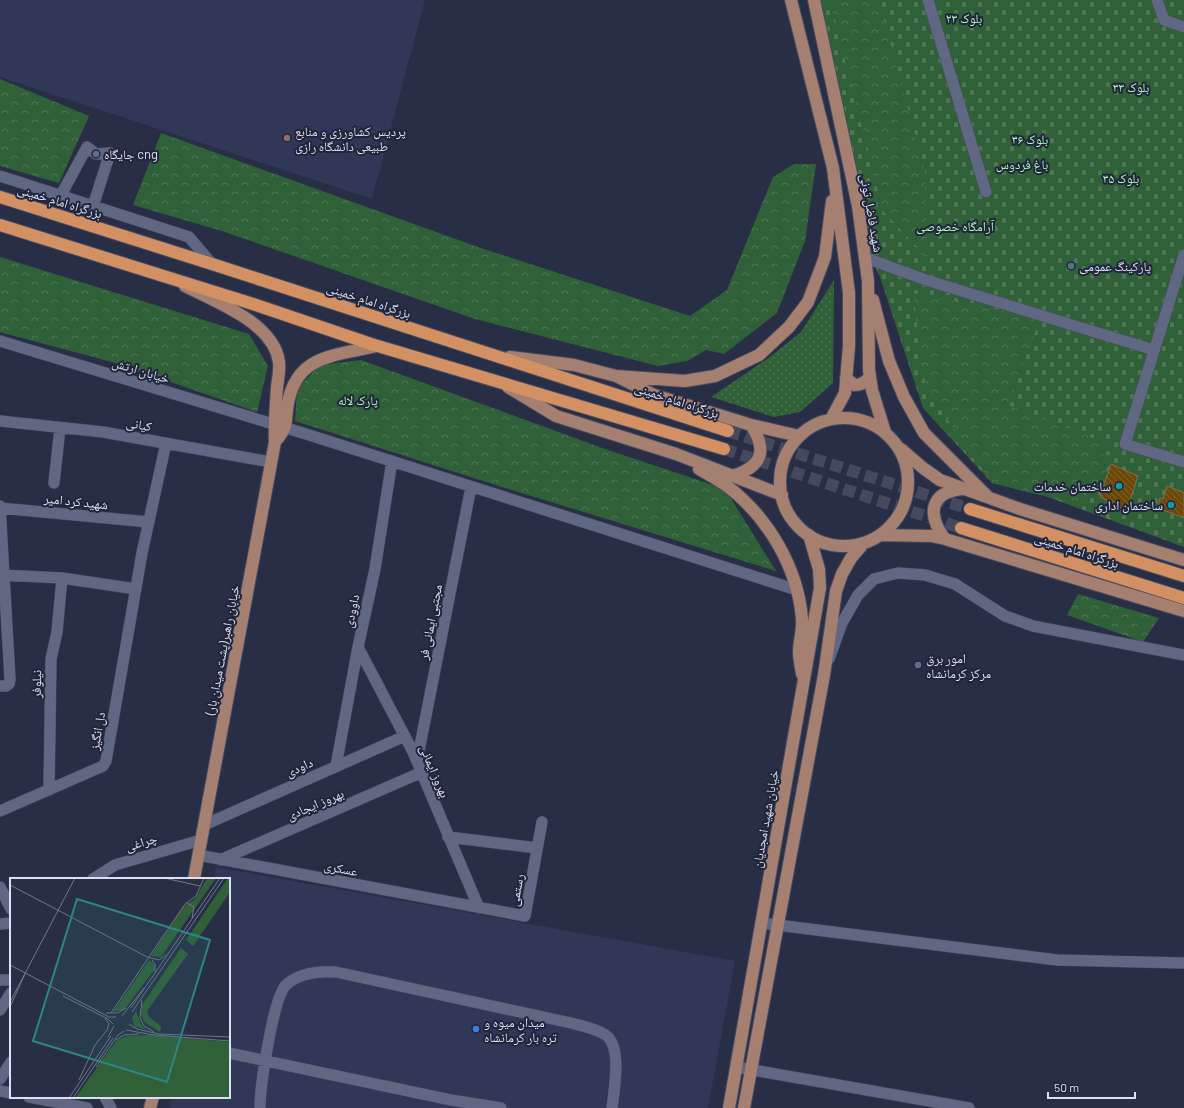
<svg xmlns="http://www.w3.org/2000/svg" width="1184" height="1108" font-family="Barlow,'Noto Naskh Arabic',sans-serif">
<defs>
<pattern id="grass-dots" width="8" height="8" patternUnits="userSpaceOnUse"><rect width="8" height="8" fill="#306038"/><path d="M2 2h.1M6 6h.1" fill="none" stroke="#4d7655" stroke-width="1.8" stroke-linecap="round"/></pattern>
<pattern id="cemetery-stones" width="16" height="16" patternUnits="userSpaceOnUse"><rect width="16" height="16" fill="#306038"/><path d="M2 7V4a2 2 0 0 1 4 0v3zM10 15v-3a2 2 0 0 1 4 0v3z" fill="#4d7655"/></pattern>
<pattern id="park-crowns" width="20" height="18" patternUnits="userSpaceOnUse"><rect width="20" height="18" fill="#306038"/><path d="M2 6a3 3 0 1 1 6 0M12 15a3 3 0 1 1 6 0" fill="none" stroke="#4d7655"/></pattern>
<pattern id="building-back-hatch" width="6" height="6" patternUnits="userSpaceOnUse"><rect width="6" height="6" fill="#6a4906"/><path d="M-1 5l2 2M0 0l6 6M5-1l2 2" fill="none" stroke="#7f632b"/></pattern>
</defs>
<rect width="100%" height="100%" fill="#292e47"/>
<!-- built -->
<path fill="#313756" d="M0 0H425L372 199 0 77Z
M216 867 735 961 708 1108H170L172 1097H229V879H214Z"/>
<!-- grass -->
<path fill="url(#grass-dots)" d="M834 280 833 383 800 412 774 417 711 397 767 359 801 332Z"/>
<!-- cemetery -->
<path fill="url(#cemetery-stones)" d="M820 0H1184V547L1045 496 992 483 923 408 880 277 862 239Z"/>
<!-- park -->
<path fill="url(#park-crowns)" d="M830 0H879L925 172 927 258 883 211Z
M0 79 89 116 59 183 0 166Z
M161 133 478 247 690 316 727 290 773 177 794 164H816L805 241 777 313 724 354 706 350 687 361 658 366 475 319 222 231 133 205Z
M0 257 249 334 268 366 257 412 119 364 0 332Z
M913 293 1040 318 1008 405 1089 436 1110 447 1111 451 1100 452 1110 460 1097 494 1085 491 1080 505 992 483 926 389Z
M361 360 605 449 725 489 776 571 515 491 295 421 297 389 320 365Z
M1078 594 1159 618 1143 642 1067 615Z"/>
<!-- building -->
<path fill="url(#building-back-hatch)" stroke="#7e6d52" d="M1111 464 1138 476 1127 510 1100 497Z
M1167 486 1184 493V518L1158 508 1160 498 1163 499Z"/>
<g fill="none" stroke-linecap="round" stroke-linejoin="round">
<!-- highway-tunnel -->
<path stroke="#444960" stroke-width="12" stroke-dasharray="12 6" stroke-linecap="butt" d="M728 431 970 509
M724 449 961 528"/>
<defs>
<path id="minor" d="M928 0 986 192
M1157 0 1164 20 1184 27
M0 176 189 237 212 264
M61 195 87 147 96 154 110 153 93 206
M1184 255 1125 444 1184 462
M866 258 926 280 1154 350
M0 341 306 434 797 590
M0 421 103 432 271 462
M54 483 60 428
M0 506 10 679 9 684 6 686H0
M0 508 149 522
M0 575 62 578 136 589
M358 647 413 752 479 908
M829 659 842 623 858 595 874 579 898 573 925 575 955 584 1005 616 1033 626 1184 655
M417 761 471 487
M336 766 358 647 375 569 392 461
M49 790 51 659 57 632 62 578
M0 811 103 766 106 761 142 553 166 443
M204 825 405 736
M448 837 537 848
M198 855 525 916 542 822
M220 860 420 773
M93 879 115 865 201 840
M0 887 11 909
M761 923 1057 960 1184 963
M0 924 11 923
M0 980H11
M0 1010 11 993
M229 1053 451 1100 501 1108
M736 1067 969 1108
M0 1079 11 1062
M0 1091 11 1093
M29 1097 87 1108
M105 1097 111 1108
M260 1108C260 1087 273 998 286 985 299 973 320 971 336 972L571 1023C582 1026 594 1028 604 1034 623 1044 614 1090 612 1108"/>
<path id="major" d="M791 0 833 168 849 293V346L845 393 831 419
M814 0 858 206 868 281 869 370 872 390 885 432
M185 286C216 302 274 323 279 362 280 370 278 379 277 387 276 405 274 424 275 442L194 879
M873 300 889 361 904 397 924 433 987 496
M510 357 574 365 616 376 654 395 751 425 799 436
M616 376 685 381 715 376 759 355 789 327 808 302 825 257 832 201
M846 378 854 385C862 385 865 382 870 377
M508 387 556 416 676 454 782 495
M780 482a64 64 0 1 1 128 0a64 64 0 1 1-128 0Z
M275 442C290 424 284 424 288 403 297 354 336 356 376 346
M901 449 923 468 940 480 1020 509 1184 560
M699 469C708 474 718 480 727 486 768 517 798 568 802 619 803 630 799 641 799 652 799 659 801 667 802 674
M733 476C762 466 768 451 751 425
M880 535 931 536 945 539 1184 611
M945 539C927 515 929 492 963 489
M150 1108 153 1097
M729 1108 820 588 819 569 809 535
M744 1108 824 675 836 591 842 574 851 558 864 543"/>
<path id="highway" d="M0 197 212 264 728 431
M0 225 253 304 371 344 724 449
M970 509 1184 576
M961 528 1184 598"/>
</defs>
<!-- minor casing -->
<use href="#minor" stroke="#474b60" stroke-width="12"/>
<!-- major casing -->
<use href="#major" stroke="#474b60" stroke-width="14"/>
<!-- highway casing -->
<use href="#highway" stroke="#474b60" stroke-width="14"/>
<!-- minor -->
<use href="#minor" stroke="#606783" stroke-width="11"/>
<!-- major -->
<use href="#major" stroke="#a58070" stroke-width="12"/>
<!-- highway -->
<use href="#highway" stroke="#d39163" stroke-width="12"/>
</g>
<!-- markers -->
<circle fill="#8d6e63" stroke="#20253c" stroke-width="1.5" cx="287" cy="138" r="4"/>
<g fill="#5c6f8a" stroke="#20253c" stroke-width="1.5">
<circle cx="96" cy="154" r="4"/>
<circle cx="1071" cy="266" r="4"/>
<circle cx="918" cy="665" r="4"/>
</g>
<g fill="#0f9aa8" stroke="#20253c" stroke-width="1.5">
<circle cx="1119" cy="486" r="4"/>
<circle cx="1171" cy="505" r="4"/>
</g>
<circle fill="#3f7fe0" stroke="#20253c" stroke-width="1.5" cx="476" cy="1029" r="4"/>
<g text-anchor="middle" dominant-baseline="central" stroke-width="4" stroke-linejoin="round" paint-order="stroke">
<!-- park labels -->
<g font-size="13" fill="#adf9b6" stroke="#20253c">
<text x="964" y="18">بلوک ۲۳</text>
<text x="1131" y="87">بلوک ۳۳</text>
<text x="1030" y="139">بلوک ۳۶</text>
<text x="1022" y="164">باغ فردوس</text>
<text x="1121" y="178">بلوک ۳۵</text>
<text x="955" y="226">آرامگاه خصوصی</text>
<text x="358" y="400">پارک لاله</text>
</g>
<!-- poi labels -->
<g font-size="13" fill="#dce0f1" stroke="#20253c" text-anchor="start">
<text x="295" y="131">پردیس کشاورزی و منابع<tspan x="295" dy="15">طبیعی دانشگاه رازی</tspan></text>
<text x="104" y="154">جایگاه cng</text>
<text x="1079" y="266">پارکینگ عمومی</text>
<text x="1111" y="486" text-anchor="end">ساختمان خدمات</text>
<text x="1163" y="505" text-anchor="end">ساختمان اداری</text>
<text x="926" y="658">امور برق<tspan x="926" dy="15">مرکز کرمانشاه</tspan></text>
<text x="484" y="1022">میدان میوه و<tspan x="484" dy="15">تره بار کرمانشاه</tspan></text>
</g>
<!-- street labels -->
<g font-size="13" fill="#dce0f1" stroke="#20253c">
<text transform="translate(60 201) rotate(17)">بزرگراه امام خمینی</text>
<text transform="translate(872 213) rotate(80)">شهید فاضل تونی</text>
<text transform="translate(369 300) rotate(18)">بزرگراه امام خمینی</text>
<text transform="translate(141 370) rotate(17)">خیابان ارتش</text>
<text transform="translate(677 400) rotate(18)">بزرگراه امام خمینی</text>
<text transform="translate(139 424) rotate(10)">کیانی</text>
<text transform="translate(76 501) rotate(6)">شهید کرد امیر</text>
<text transform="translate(1077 550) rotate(18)">بزرگراه امام خمینی</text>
<text transform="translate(351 611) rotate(-78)">داوودی</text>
<text transform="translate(430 622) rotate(-79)">مجتبی ایمانی فر</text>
<text transform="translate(222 650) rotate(-79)">خیابان راهبر(پشت میدان بار)</text>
<text transform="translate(36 684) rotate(-89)">نیلوفر</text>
<text transform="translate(97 731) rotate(-80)">دل انگیز</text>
<text transform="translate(299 767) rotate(-24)">داودی</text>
<text transform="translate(435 771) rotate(67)">بهروز ایمانی</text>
<text transform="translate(315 804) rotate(-23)">بهروز ایجادی</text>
<text transform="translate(765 819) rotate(-80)">خیابان شهید امجدیان</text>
<text transform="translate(141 842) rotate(-17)">چراغی</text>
<text transform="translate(341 868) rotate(11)">عسکری</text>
<text transform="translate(516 890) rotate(-80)">رستمی</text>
</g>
</g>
<!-- overview -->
<g transform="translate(10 878)">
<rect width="220" height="220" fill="#292e47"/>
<path d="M126 133 131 146 136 152 124 148 122 140Z" fill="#306038"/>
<path d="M140 157 220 164V220H65L106 163 117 158Z" fill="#306038"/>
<path d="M197 0H206L151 79 141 78 174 28 185 21ZM218 0H220V14L183 68 176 62ZM171 70 178 76 137 133 139 139 151 148 150 154 134 144 131 136 132 127ZM139 82 145 87 144 92 115 131 103 134ZM119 159 131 161 124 175 115 168 106 179 101 176 106 163ZM142 160 220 165V168L146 167 135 164Z" fill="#306038"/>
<path fill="none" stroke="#71758b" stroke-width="1" d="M154 0 190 8M0 7 137 79 149 82 156 77M177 25 184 29 182 40M142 82 145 86V94M0 87 99 139H106M53 118 98 141 103 146M132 122 130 140 134 148 144 154M0 124 65 0M0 129 15 96M121 130 210 0M122 134 214 0M96 135H107L116 130M101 135 175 26 186 18 194 0M112 138 134 110M119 146 127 151 149 156 220 159M116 152 144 157 220 163M98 159 104 148M106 162 114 157 129 156M86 189 108 157 114 153M69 202 85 167 97 152 99 146 95 140M59 220 101 158M63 220 103 160"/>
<path fill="#2e8682" fill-opacity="0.15" stroke="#2e8682" stroke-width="2" d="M67 21 200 62 157 204 23 163Z"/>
<rect width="220" height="220" fill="none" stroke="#dce0f1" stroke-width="2"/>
</g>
<!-- scale -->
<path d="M1048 1092v6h87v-6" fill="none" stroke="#dce0f1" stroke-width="2"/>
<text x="1054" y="1092" font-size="12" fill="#dce0f1" stroke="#20253c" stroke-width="3" paint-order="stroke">50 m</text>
</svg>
